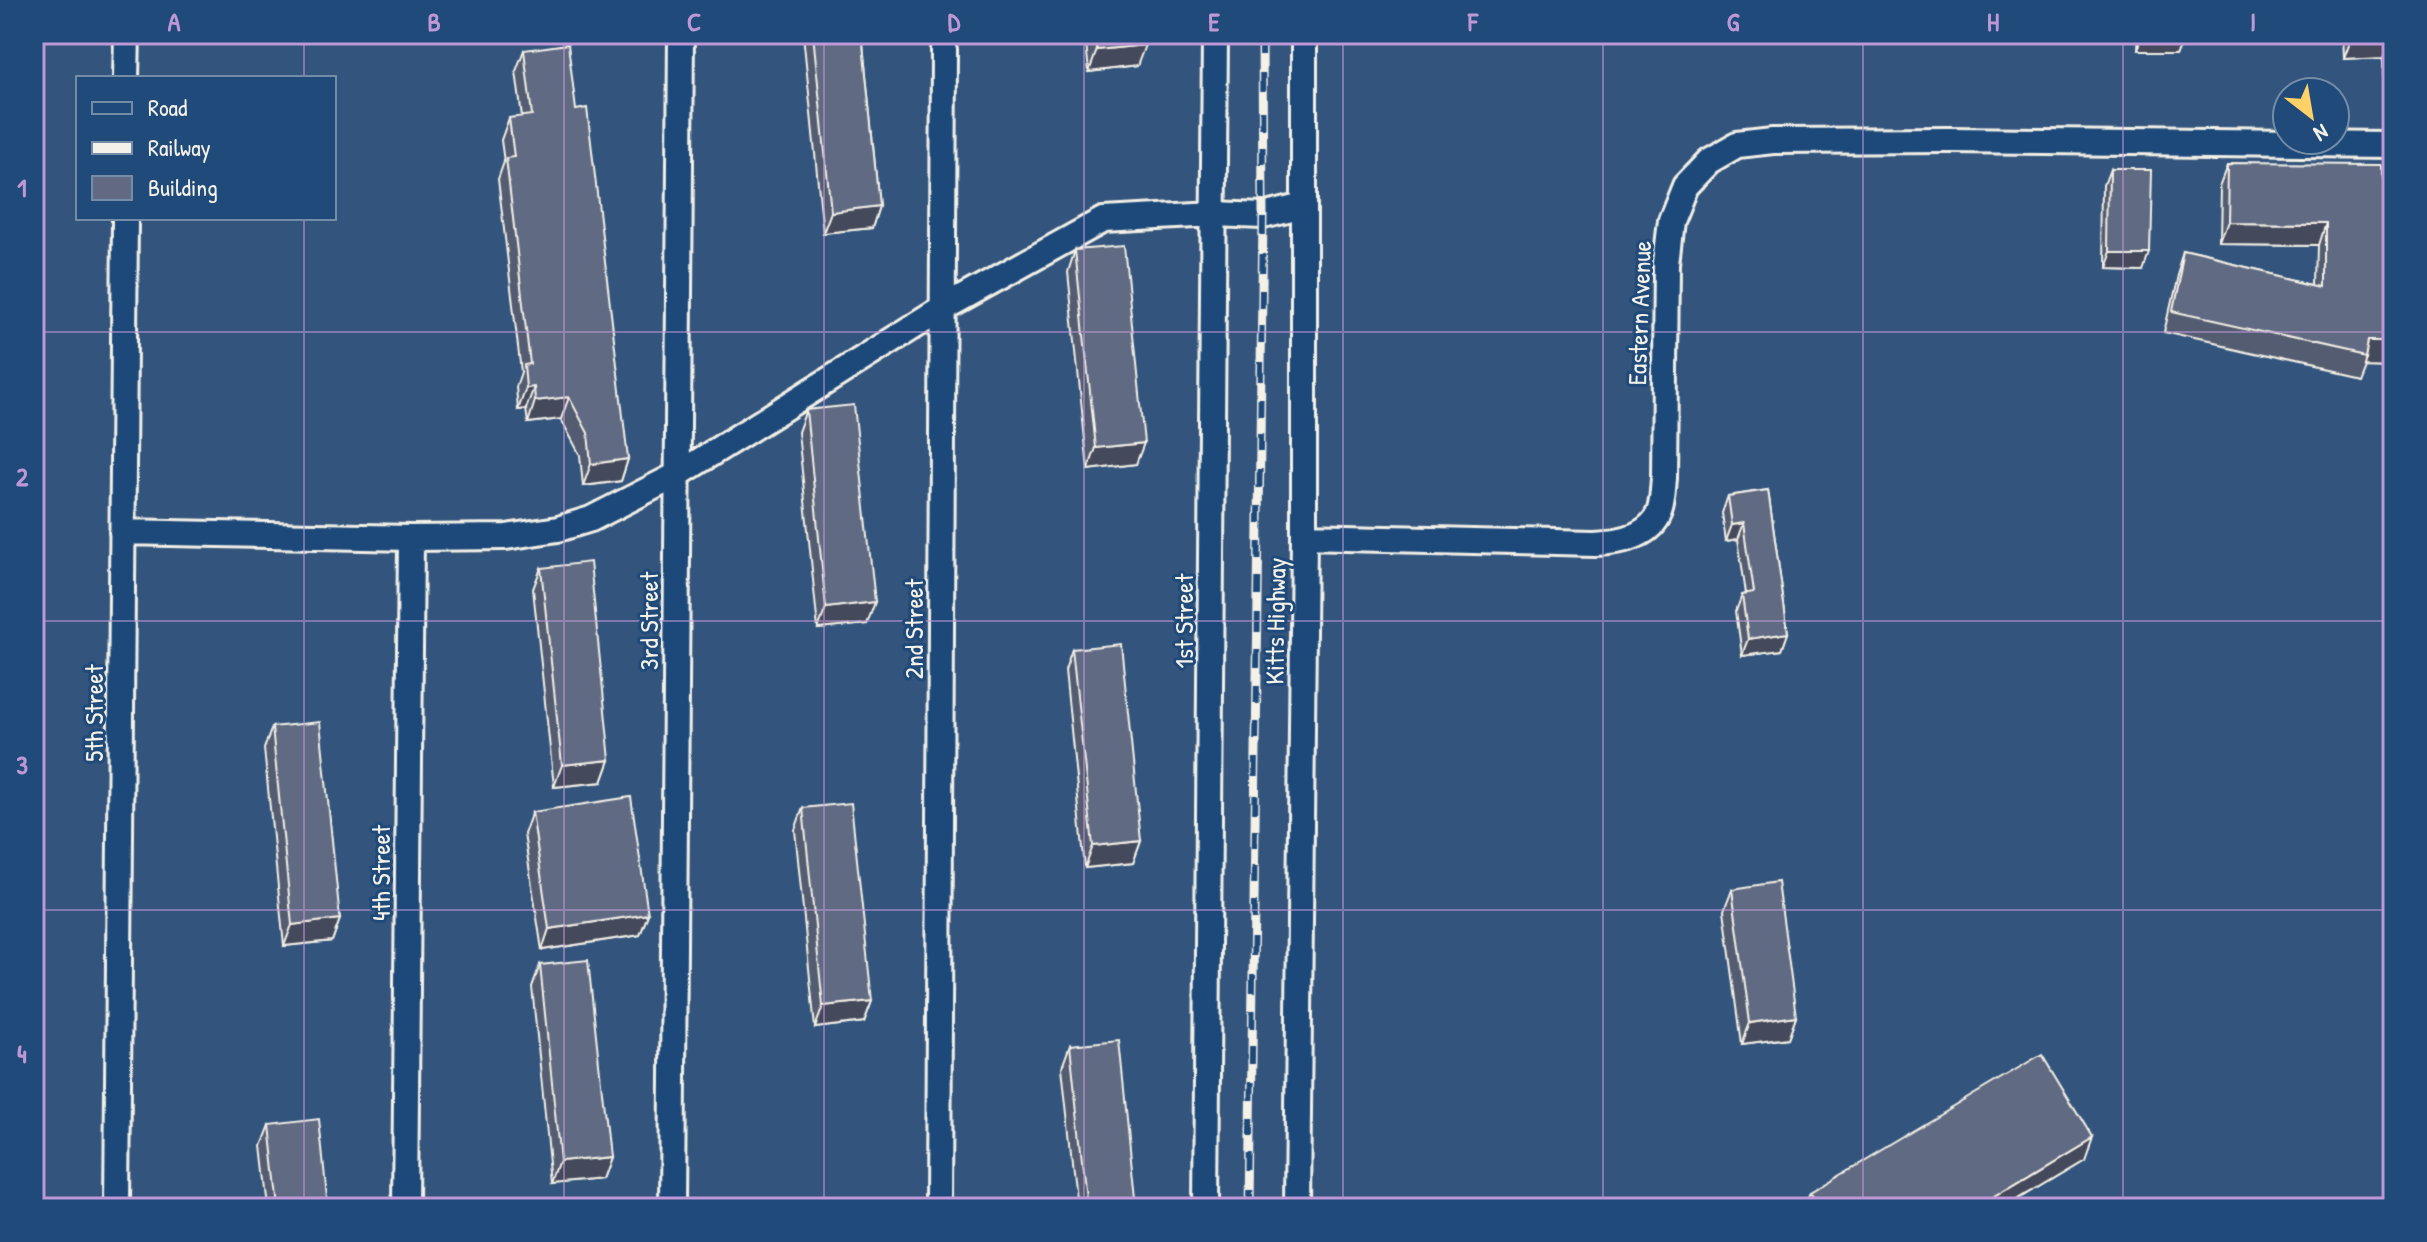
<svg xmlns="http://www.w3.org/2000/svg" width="2427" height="1242" font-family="'Patrick Hand',sans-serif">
<rect width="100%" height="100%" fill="#33547c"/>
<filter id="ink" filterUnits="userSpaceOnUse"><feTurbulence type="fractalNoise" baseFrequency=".0125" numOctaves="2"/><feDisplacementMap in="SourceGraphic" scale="16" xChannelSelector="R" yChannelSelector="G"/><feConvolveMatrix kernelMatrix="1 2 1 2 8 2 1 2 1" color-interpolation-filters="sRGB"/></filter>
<g filter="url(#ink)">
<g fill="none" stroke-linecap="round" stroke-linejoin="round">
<defs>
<path id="street" d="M126 78 127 34
M122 532 411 538 506 537 558 529 591 519 677 475 942 309 1103 220 1215 214 1263 216 1303 206
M1304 536 1596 543C1620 542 1652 537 1660 510 1663 500 1663 488 1664 478L1666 263 1671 221 1685 186 1709 161 1737 145 1773 141 1949 140 2393 145
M117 1208 125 218
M405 1208 411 538
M672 1208 681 34
M938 1208 944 50
M1206 1208 1215 34
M1297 1208 1304 536V34"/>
</defs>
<!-- street casing -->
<use href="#street" stroke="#f4f1e8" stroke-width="30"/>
<!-- street -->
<use href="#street" stroke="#1f4a7a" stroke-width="24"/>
<defs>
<path id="rail" d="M1250 1208 1263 216 1262 34"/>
</defs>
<!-- rail casing -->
<use href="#rail" stroke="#f4f1e8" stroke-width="9"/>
<!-- rail -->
<use href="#rail" stroke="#1f4a7a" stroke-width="6" stroke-dasharray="18" stroke-linecap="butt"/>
</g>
<!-- wall -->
<path fill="#535b70" stroke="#f4f1e8" stroke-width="2" d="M803 34H862L879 206 872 228 823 233Z
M1085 34H1144L1137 66 1089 72Z
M2136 34H2187L2181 50H2135Z
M2342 34H2393V110H2385L2384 56 2343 58Z
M524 50 576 110 628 459 621 481 583 486 580 455 561 419 528 423 526 409 518 410 516 387 521 372 498 179 504 162 501 140 509 118 522 117 516 71Z
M2227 163 2381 197H2393V362L2362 361 2356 376 2163 333 2176 275 2183 253 2318 284 2319 245 2218 244 2219 184Z
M2110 170 2143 268 2103 267 2104 186Z
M1075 250 1136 464 1088 470 1068 272Z
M806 410 867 624 818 629 798 432Z
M1768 490 1788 633 1782 650 1742 655 1736 611 1742 595 1746 594 1738 539 1726 541 1722 513 1728 496Z
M541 568 610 760 602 782 554 787 533 589Z
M1072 649 1141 841 1133 863 1085 868 1065 670Z
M272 727 340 919 332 941 284 946 264 749Z
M803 808 872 1001 864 1022 815 1028 795 830Z
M532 812 648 914 640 935 542 950 524 834Z
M1732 889 1796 1016 1788 1038 1742 1044 1724 910Z
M540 965 609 1157 601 1179 552 1184 532 987Z
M1070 1045 1136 1208H1077L1062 1067Z
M270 1125 328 1208H269L262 1146Z
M2084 1159 2002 1208H1804L1810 1192Z"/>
<!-- shaded-wall -->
<path fill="#444a5b" stroke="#f4f1e8" stroke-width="2" d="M2141 34H2187L2181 50H2135Z
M2392 35 2384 56 2343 58 2351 36Z
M1145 45 1137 66 1089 72 1097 50Z
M2393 88V110H2385Z
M879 206 872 228 823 233 831 212Z
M2226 222 2326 223 2319 245 2218 244Z
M2109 251H2149L2143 268 2103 267Z
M2367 340H2393V362L2362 361Z
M534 387 526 409 518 410 526 388Z
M569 397 561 419 528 423 535 401Z
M1144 443 1136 464 1088 470 1096 448Z
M628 459 621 481 583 486 591 464Z
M1744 523 1738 539 1726 541 1732 525Z
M875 602 867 624 818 629 826 608Z
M1788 633 1782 650 1742 655 1748 639Z
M610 760 602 782 554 787 562 765Z
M1141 841 1133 863 1085 868 1093 846Z
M648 914 640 935 542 950 549 929Z
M340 919 332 941 284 946 292 925Z
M872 1001 864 1022 815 1028 823 1006Z
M1796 1016 1788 1038 1742 1044 1750 1023Z
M2092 1137 2084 1159 2002 1208H1974Z
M609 1157 601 1179 552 1184 560 1162Z"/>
<!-- building -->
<path fill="#616a82" stroke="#f4f1e8" stroke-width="2" d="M813 34H862L879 206 831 212Z
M1095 34H1144L1145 45 1097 50Z
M2351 34H2393V88L2392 35 2351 36Z
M568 44 576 110 587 108 628 459 591 464 588 433 569 397 535 401 534 387 526 388 524 365 530 364 506 158 514 157 509 118 532 115 524 50Z
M2227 163 2381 164V197H2393V340H2367L2364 355 2171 312 2183 253 2326 286V223L2226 222Z
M2110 170H2151L2149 251H2109Z
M1124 246 1144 443 1096 448 1075 250Z
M854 405 875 602 826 608 806 410Z
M1768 490 1788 633 1748 639 1742 595 1754 593 1744 523 1732 525 1728 496Z
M590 562 610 760 562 765 541 568Z
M1121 644 1141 841 1093 846 1072 649Z
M320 722 340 919 292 925 272 727Z
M631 797 648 914 549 929 532 812Z
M851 803 872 1001 823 1006 803 808Z
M1778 882 1796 1016 1750 1023 1732 889Z
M588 960 609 1157 560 1162 540 965Z
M1119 1040 1136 1208H1087L1070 1045Z
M2042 1054 2092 1137 1974 1208H1820L1810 1192Z
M319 1119 328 1208H279L270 1125Z
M849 1199 850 1208H801V1204Z"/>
</g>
<!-- grid -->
<path fill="none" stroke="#be98d6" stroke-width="2" stroke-opacity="0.55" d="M304 34V78M564 34V1208M824 34V1208M1084 34V1208M1343 34V1208M1603 34V1208M1863 34V1208M2123 34V1208M304 218V1208M34 332H2393M34 621H2393M34 910H2393"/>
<g text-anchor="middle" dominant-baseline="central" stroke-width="6" stroke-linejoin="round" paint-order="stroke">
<!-- street labels -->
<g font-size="26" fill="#f4f1e8" stroke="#1f4a7a">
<text transform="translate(1639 313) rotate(-88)">Eastern Avenue</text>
<text transform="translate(648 621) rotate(-90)">3rd Street</text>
<text transform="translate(1183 621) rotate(-90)">1st Street</text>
<text transform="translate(1275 621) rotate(-89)">Kitts Highway</text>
<text transform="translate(913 629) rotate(-90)">2nd Street</text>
<text transform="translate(93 713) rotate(-90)">5th Street</text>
<text transform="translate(380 873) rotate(-90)">4th Street</text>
</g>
</g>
<!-- margin -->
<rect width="2427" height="1242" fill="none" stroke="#1f4a7a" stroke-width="88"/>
<!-- legend -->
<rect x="76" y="76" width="260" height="144" fill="#1f4a7a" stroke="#748da6" stroke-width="2"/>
<rect x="92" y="102" width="40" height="12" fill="#1f4a7a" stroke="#748da6" stroke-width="2"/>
<text x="148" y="116" font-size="24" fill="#f4f1e8">Road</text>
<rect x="92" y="142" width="40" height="12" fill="#f4f1e8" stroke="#748da6" stroke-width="2"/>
<text x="148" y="156" font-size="24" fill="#f4f1e8">Railway</text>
<rect x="92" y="176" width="40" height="24" fill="#616a82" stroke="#748da6" stroke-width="2"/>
<text x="148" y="196" font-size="24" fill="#f4f1e8">Building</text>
<!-- north arrow -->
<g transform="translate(2311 116) rotate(149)"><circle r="38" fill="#1f4a7a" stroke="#748da6" stroke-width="2"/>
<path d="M0-6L14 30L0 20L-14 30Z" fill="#ffd166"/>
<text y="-12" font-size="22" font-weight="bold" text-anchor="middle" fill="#f4f1e8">N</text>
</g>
<rect x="44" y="44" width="2339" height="1154" fill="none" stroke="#be98d6" stroke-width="3"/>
<g font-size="26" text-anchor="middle" font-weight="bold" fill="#be98d6">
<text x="174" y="31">A</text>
<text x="434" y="31">B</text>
<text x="694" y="31">C</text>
<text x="954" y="31">D</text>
<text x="1214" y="31">E</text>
<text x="1473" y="31">F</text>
<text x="1733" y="31">G</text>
<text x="1993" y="31">H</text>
<text x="2253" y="31">I</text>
<text x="22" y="197">1</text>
<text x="22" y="486">2</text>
<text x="22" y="774">3</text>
<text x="22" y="1063">4</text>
</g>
</svg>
